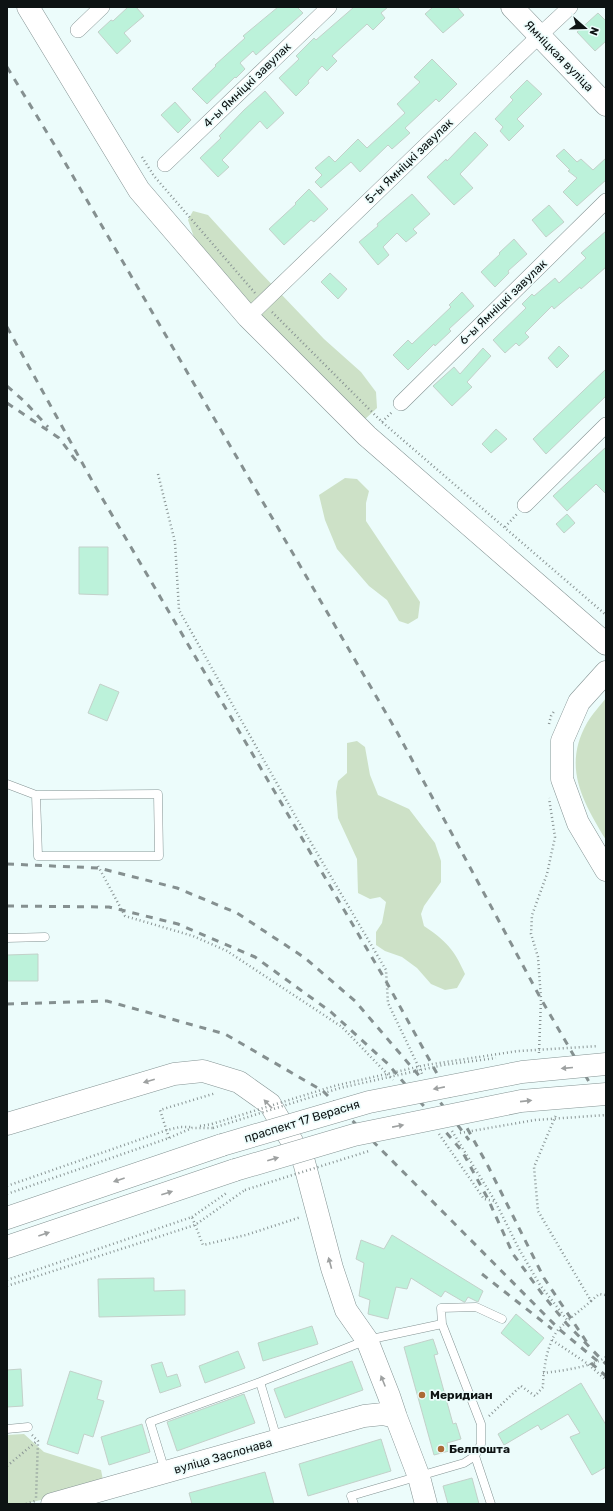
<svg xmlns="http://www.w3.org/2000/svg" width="613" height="1511" font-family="Rubik,sans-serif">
<rect width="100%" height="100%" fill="#ecfcfb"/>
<!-- green -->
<path fill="#cde1c7" d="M193 211 208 215 259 271 324 339 361 372 376 392 377 408 363 421 348 416 197 246 188 220Z
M345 478 357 479 369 491 366 503V521L420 602 418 618 408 624 399 621 387 600 369 586 337 549 325 520 319 495Z
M606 698V840C583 802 562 767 587 723 592 714 600 706 606 698Z
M357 741 365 747 370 775 378 795 409 809 435 843 441 861V882L424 906 421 914 424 926C446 941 454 949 465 974L457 988 445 990 431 984 417 968 402 957 385 951 376 945V932L382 923 386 902 380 897 370 899 358 893 357 859 338 818 336 792 338 781 347 773V743Z
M24 1434 44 1452 101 1470 104 1485 24 1504H7V1435Z"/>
<!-- building -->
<path fill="#bcf2da" stroke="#c3d1ca" d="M128 7H136L144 16 124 33 131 41 117 54 98 32 111 20 113 21Z
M278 7H297L303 13 256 55 253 51 240 63 245 69 236 78 235 77 207 104 192 89 216 66 215 65 245 38 243 36Z
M354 7H388L381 13 385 18 373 30 367 24 332 56 337 61 327 71 322 66 308 81 309 83 296 96 279 78 299 59 296 56 314 38 316 40Z
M433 7H457L464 15 443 33 425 14Z
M598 13 606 21V41L595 51 577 32Z
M432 59 457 84 439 102 436 99 405 128 410 133 392 149 388 145 360 172 351 162 321 188 315 182 322 175 315 168 329 156 335 162 358 139 367 148 405 113 397 104 420 82 414 77Z
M527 80 542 94 517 119 524 126 509 141 500 131 503 127 495 119 513 100 510 97Z
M265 91 284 113 267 129 260 121 222 160 229 167 218 177 200 158 221 138 219 136 244 110Z
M175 102 191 120 178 133 161 115Z
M475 132 488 145 460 174 473 188 454 205 427 177 446 159 447 161Z
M564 149 577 162 581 159 593 170 606 158V180L577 206 563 192 577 178 568 171 570 170 556 156Z
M309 189 328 209 314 222 311 220 284 245 269 229 296 204 295 203Z
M412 194 430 214 413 229 417 233 406 242 397 233 383 247 389 255 378 265 359 242 378 226 377 224Z
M549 205 564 222 546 237 532 220Z
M606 231V267L581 289 580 287 554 309 552 306 525 333 529 337 519 346 516 343 505 353 493 340 526 308 522 304 532 294 534 296 555 278 559 283 586 258 581 253Z
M514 239 527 254 508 271 509 273 495 287 481 272 500 254 499 253Z
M330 273 347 289 338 299 321 282Z
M462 292 474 306 449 329 451 331 435 346 434 344 408 370 393 355 408 340 412 344 451 307 449 305Z
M559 346 569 356 557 368 548 358Z
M483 348 491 356 467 382 472 387 452 406 433 386 454 367 460 374Z
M606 369V396L546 454 533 439Z
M496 429 507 439 491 453 482 444Z
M606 447V494L596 484 567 511 553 496Z
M567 514 575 523 564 533 556 524Z
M79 547H108V595L79 594Z
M100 684 119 692 107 721 88 713Z
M38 954V981H7V955Z
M392 1235 483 1291 478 1302 468 1297 465 1302H464L445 1291 441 1297 411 1278 407 1289 396 1287 388 1319 368 1314 370 1300 359 1296 364 1263 356 1259 361 1240 384 1249Z
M154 1278V1291L185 1290V1315L99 1317 98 1279Z
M516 1314 544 1338 529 1356 501 1333Z
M312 1326 318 1344 263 1361 258 1343Z
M433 1339 438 1354 434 1355 453 1424 456 1423 461 1439 447 1443 449 1451 434 1455 404 1347Z
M238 1351 245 1368 205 1383 199 1366Z
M352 1361 363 1390 285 1418 274 1389Z
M162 1362 167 1377 177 1374 181 1386 160 1393 151 1365Z
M21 1369 23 1406 7 1407V1370Z
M70 1371 102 1381 97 1399 104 1401 93 1437 84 1434 78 1454 47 1444Z
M581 1383 606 1425V1467L592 1475 570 1437 580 1433 568 1414 541 1430 538 1425 504 1445 498 1434Z
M244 1394 255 1423 177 1451 167 1422Z
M142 1424 150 1452 109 1465 101 1437Z
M381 1439 391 1471 308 1496 299 1464Z
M265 1472 274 1504H192L189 1493Z
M472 1478 479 1504H448L443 1486Z"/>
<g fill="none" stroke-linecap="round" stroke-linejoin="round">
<defs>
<path id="service" d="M7 784 36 795 158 794 159 856H38L36 795
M7 938 45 937
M260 1382 277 1439
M7 1429 28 1427
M475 1456 491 1504
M165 1471 150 1422 260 1382 367 1340 442 1324
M354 1504 351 1496 464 1463 475 1456 481 1444V1424L442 1324 441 1308 476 1307 502 1319"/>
<path id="minor" d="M78 30 102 7
M165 164 329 7
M248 317 539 36 570 7
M401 403 606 201
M525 505 606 425"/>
<path id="secondary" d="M28 7 139 190 248 317 367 436 606 644
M512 7 606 105
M606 672 579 702 562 741V779L578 823 606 870
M7 1124 174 1074 203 1071 239 1082 270 1104 304 1162 332 1268 346 1310 367 1340 389 1396 396 1417 419 1477 426 1504
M52 1504 364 1416 383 1414 396 1417"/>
<path id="primary" d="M7 1218 222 1145
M7 1247 235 1170"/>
</defs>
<!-- service casing -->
<use href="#service" stroke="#859494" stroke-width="9"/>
<!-- minor casing -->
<use href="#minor" stroke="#859494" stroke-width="16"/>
<!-- secondary casing -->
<use href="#secondary" stroke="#859494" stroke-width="23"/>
<!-- primary casing -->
<use href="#primary" stroke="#859494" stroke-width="23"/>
<!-- path -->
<path stroke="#8a9595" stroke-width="2.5" stroke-dasharray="1 3" stroke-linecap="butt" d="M142 157 154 176 255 293
M272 312 382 422 606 615
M382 422 392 412
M158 474 175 542 179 610 297 819 386 970 388 1003 422 1074
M505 527 517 514
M549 724 551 716 555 710
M98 866 125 916 193 936 227 951 342 1027 393 1080
M539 1053 541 999 538 957 531 934 532 915 547 874 555 837 549 798
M200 1126 212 1124
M452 1131 495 1201 519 1249 540 1285 568 1321
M439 1134 484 1199 494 1201
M169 1138 160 1110 216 1093
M7 1186 167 1130 180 1127H191
M7 1194 169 1138 192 1128H213
M192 1217 228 1192
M7 1280 192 1217 203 1245 246 1235 301 1217
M7 1286 195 1225 245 1190
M591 1301 599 1294 606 1295
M552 1340 588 1364 606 1380
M543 1373C561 1371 591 1367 606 1357
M489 1416 521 1386 535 1396 543 1387C543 1371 547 1343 558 1330 567 1320 580 1311 591 1301L538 1211 534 1167 556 1115
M32 1435 38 1441 36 1498
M7 1466 37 1441
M26 1504 35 1501"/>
<!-- service -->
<use href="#service" stroke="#fff" stroke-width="8"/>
<!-- minor -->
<use href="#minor" stroke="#fff" stroke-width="15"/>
<!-- secondary -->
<use href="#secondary" stroke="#fff" stroke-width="22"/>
<!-- primary -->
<use href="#primary" stroke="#fff" stroke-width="22"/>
<!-- rail -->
<path stroke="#859090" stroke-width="3" stroke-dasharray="7 7" stroke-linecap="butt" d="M7 67 60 154 397 732 541 999 606 1111
M7 327 95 486 387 983 488 1166 544 1278 588 1344
M7 386 25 402 48 427
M7 403 59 438 77 462
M7 864 99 868 177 888 237 913 305 958 355 1001 427 1085 469 1140
M7 906 109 907 178 924 255 957 331 1012 388 1064 462 1151 488 1199 513 1254 543 1295 566 1323 606 1364
M7 1004 107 1001 225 1034 323 1091 559 1329 601 1364
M482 1274 552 1329
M591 1363 606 1376"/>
<defs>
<path id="primary-bridge" d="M222 1145 369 1102 522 1072 606 1064
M235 1170 354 1135 521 1101 606 1094"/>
</defs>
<!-- primary-bridge casing -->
<use href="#primary-bridge" stroke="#859494" stroke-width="23" stroke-linecap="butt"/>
<!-- path-bridge -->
<path stroke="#8a9595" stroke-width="2.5" stroke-dasharray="1 3" stroke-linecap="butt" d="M212 1124 334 1086 426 1065 518 1051 598 1046
M213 1128 340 1088 443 1065 496 1058
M460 1133 535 1120 606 1115
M245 1190 369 1151"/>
<!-- primary-bridge -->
<use href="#primary-bridge" stroke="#fff" stroke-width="22"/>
</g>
<!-- one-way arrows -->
<defs><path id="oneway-solid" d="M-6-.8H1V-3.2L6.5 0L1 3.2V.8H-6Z"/></defs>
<g fill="#9ea1a1">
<use href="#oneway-solid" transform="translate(567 1068) rotate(175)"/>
<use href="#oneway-solid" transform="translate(149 1081) rotate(164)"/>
<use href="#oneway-solid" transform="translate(439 1088) rotate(169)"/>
<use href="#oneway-solid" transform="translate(526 1101) rotate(-6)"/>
<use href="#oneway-solid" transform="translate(268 1104) rotate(-134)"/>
<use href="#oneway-solid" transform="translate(398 1126) rotate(-11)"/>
<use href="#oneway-solid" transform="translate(273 1159) rotate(-16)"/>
<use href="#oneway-solid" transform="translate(119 1180) rotate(161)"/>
<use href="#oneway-solid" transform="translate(167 1193) rotate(-18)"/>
<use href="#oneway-solid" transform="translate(44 1234) rotate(-19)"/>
<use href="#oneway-solid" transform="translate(330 1263) rotate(-105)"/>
<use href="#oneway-solid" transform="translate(383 1381) rotate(-112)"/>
</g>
<!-- markers -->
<g fill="#ac6a36" stroke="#ecfcfb" stroke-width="1.5">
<circle cx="422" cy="1395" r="4"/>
<circle cx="441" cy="1449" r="4"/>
</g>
<g text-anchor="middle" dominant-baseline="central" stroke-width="3.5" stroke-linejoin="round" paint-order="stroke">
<!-- street labels -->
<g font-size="12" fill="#0d1313" stroke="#ecfcfb">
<text transform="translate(559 56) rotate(46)">Ямніцкая вуліца</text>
<text transform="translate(247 85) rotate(-44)">4-ы Ямніцкі завулак</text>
<text transform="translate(409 161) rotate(-44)">5-ы Ямніцкі завулак</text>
<text transform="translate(503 302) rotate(-44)">6-ы Ямніцкі завулак</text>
<text transform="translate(302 1121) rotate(-17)">праспект 17 Верасня</text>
<text transform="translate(223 1456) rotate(-16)">вуліца Заслонава</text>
</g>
<!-- poi labels -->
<g font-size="12" font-weight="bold" fill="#0d1313" stroke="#ecfcfb" text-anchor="start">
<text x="430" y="1395">Меридиан</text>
<text x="449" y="1449">Белпошта</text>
</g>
</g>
<!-- border -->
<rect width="613" height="1511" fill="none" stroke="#0d1313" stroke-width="16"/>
<!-- north arrow -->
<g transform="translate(585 28) rotate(110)" stroke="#ecfcfb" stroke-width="3" paint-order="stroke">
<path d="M0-3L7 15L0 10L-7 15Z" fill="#0d1313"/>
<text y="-6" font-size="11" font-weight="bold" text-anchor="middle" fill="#0d1313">N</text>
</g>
</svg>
